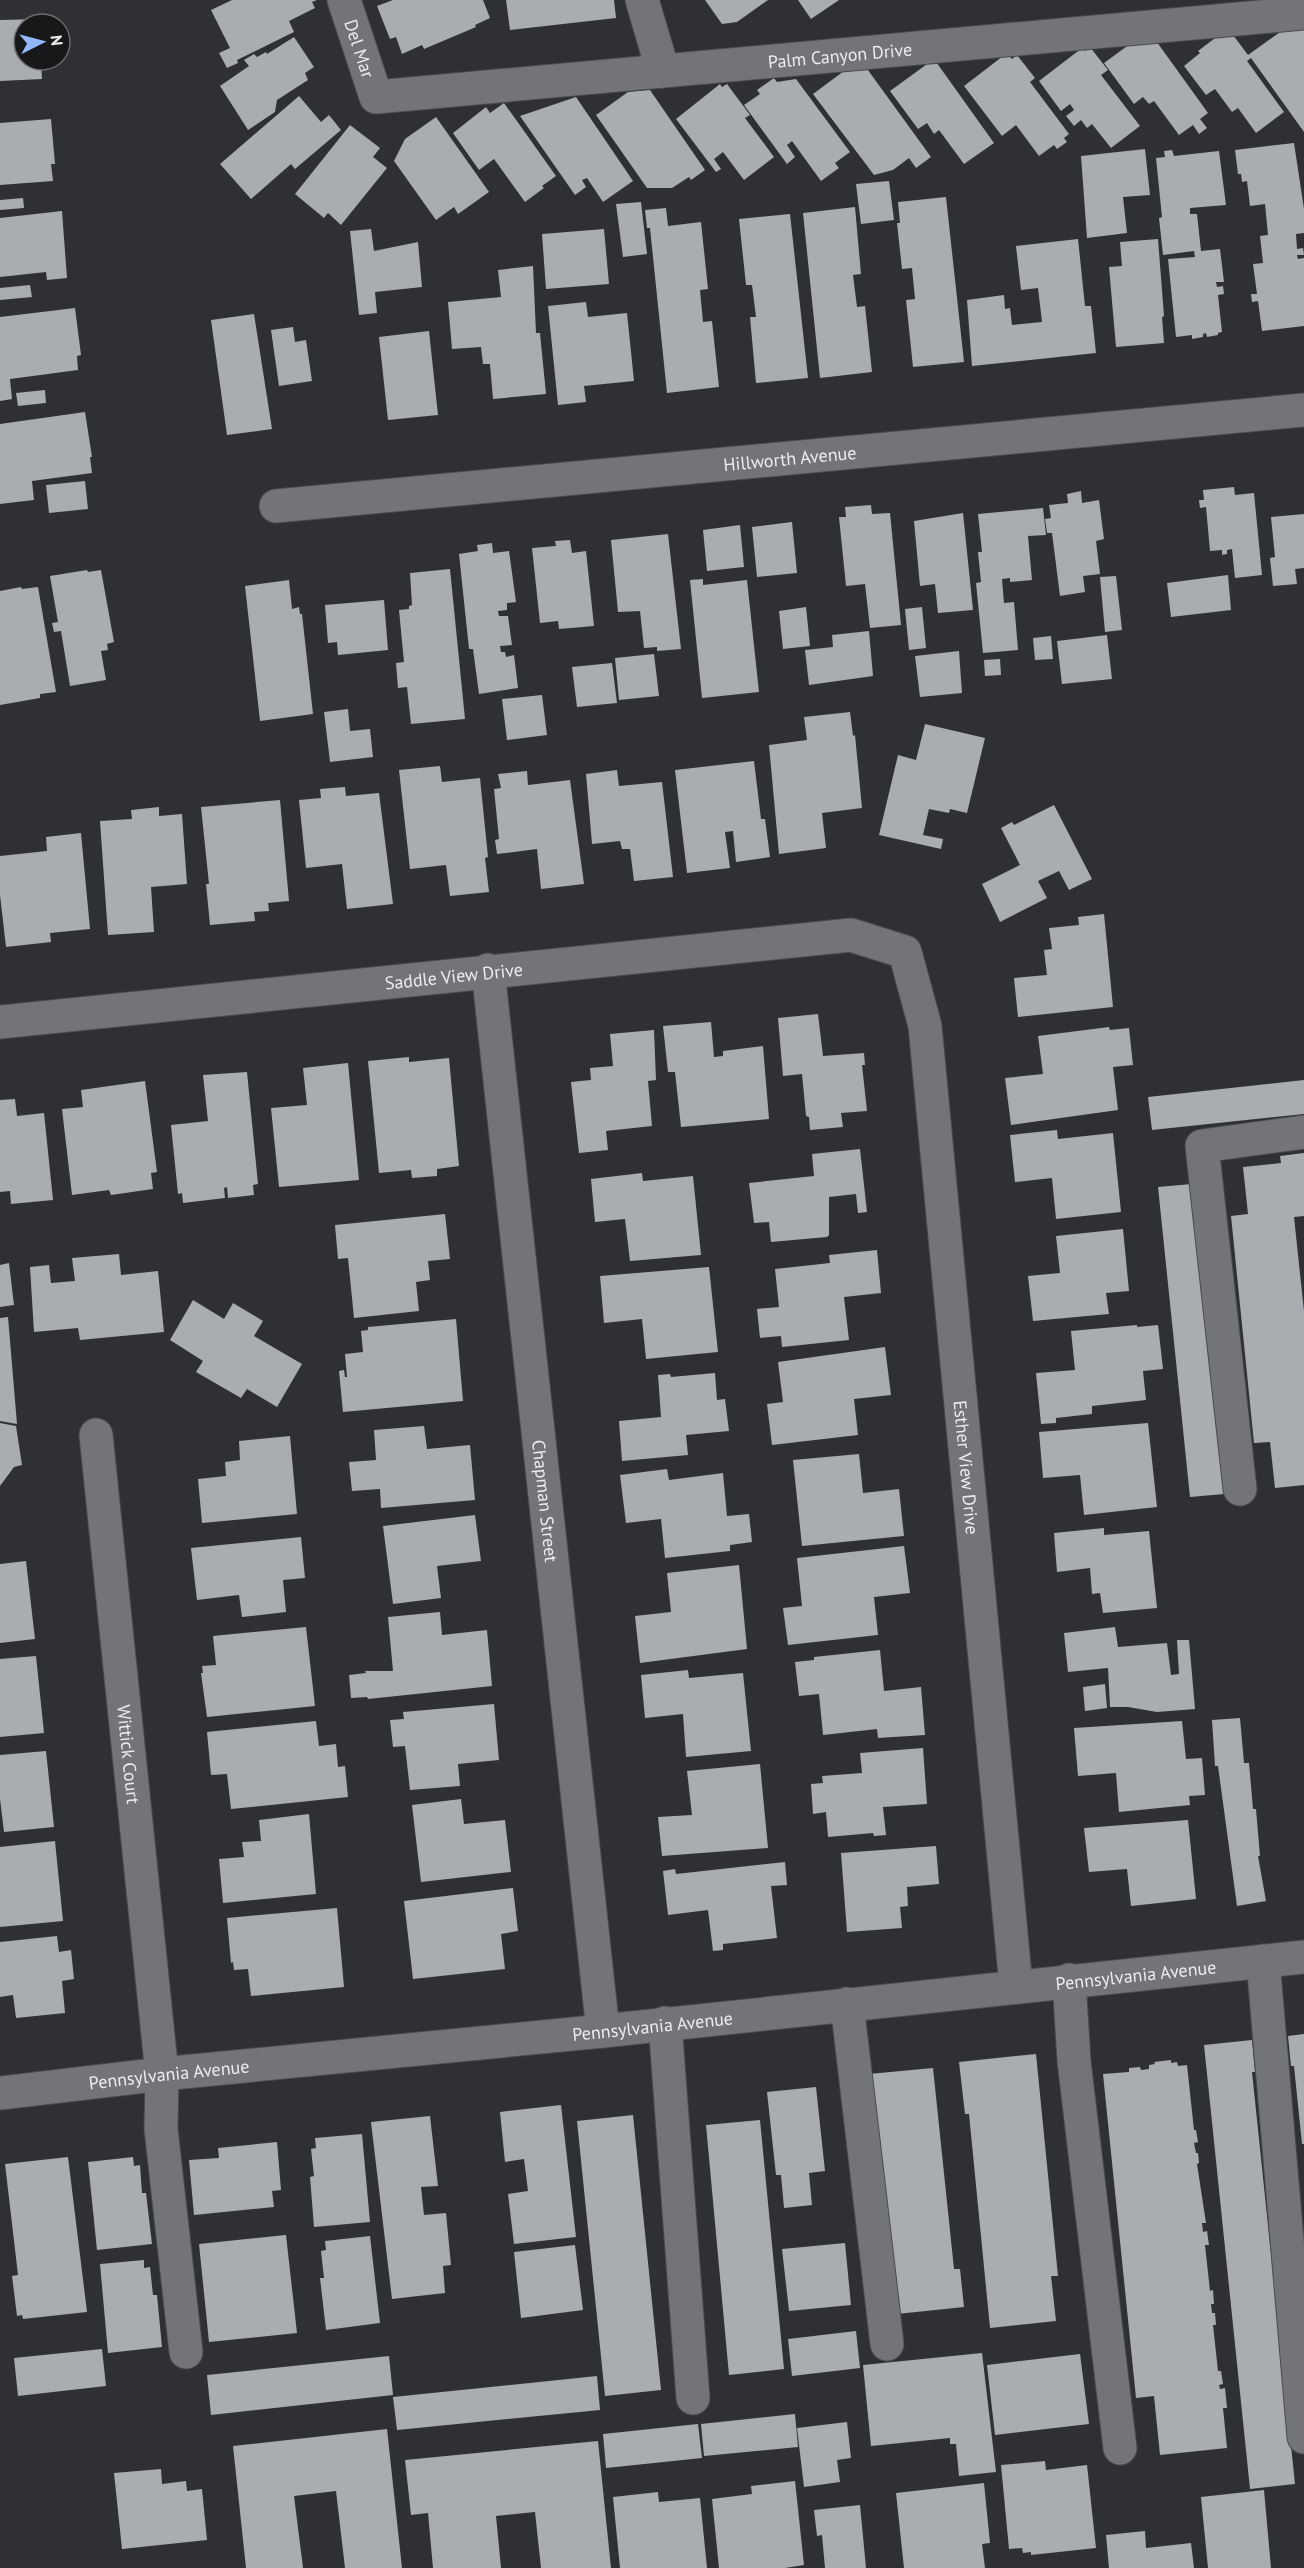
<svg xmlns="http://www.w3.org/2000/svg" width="1304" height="2568" font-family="'PT Sans',sans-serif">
<rect width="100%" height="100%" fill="#2e3034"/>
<!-- building -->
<path fill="#a9acb1" d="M232 0H317L312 2 315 8 289 21 294 32 237 60 238 63 227 68 219 53 230 48 211 10Z
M393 0H483L490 18 475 25 476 27 424 49 422 45 402 54 396 37 390 39 377 6Z
M506 0H614L616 18 510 30Z
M705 0H768L737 22 722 24Z
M798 0H839L811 19Z
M43 19 44 24H24V60H45V63L41 62 42 79 0 81V20Z
M1297 20 1304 29V132L1251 58 1247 61 1284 112 1256 133 1238 108 1232 112 1215 89 1206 95 1184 66 1200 53 1198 51 1223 32 1233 35 1248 55Z
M294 37 314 67 305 73 308 80 277 100 275 112 248 130 220 86 249 66 244 60 254 54 257 57 266 52 267 54Z
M1154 38 1208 113 1200 119 1207 128 1199 134 1193 125 1179 135 1154 101 1149 104 1143 97 1134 104 1104 63 1134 41Z
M1090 47 1108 70 1101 75 1140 126 1111 148 1092 124 1087 128 1081 120 1074 126 1066 116 1074 110 1070 104 1061 111 1039 81 1082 48 1085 51Z
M1007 53 1012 59 1017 55 1035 78 1030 82 1069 134 1064 138 1067 142 1057 149 1054 145 1039 156 1016 125 1002 136 964 86Z
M934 59 994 143 964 164 939 130 934 134 927 123 918 129 890 91Z
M865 66 931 157 916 168 909 158 893 170 874 175 813 94 844 71Z
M774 78 777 82 796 79 850 152 835 163 839 168 821 181 792 141 787 145 795 157 787 164 744 105 760 94 757 90Z
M720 84 722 87 727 84 750 115 745 118 774 157 744 180 723 152 714 159 721 169 716 172 676 119Z
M650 90 705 170 691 180 689 177 672 188H647L596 115 628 92Z
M299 96 321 122 329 115 341 130 295 169 291 164 251 199 220 164Z
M576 97 633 181 603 202 587 178 582 180 586 187 575 195 520 116Z
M504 103 556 176 542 186 544 188 525 202 494 159 479 170 453 133 486 107 490 113Z
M436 117 489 192 458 214 454 207 436 220 394 161 405 139Z
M51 119 55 164H51L53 181 0 185V123Z
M350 125 380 148 373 157 387 168 341 225 328 213 324 218 295 194Z
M1294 143 1304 209V233L1296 234 1297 249 1303 248 1304 255H1297L1298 259 1304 258V326L1262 331 1258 301 1252 302 1251 294H1257L1253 264 1263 263 1260 236 1268 235 1265 204 1250 206 1247 181 1242 182 1241 174H1238L1235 150Z
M1145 149 1150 195 1123 197 1127 233 1087 238 1081 156Z
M1172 150 1174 156 1219 151 1226 205 1190 208V214H1197L1201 251 1220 249 1224 282H1216L1217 287 1223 286 1224 294 1218 295 1222 332 1218 333V335L1207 337 1206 333 1203 334V337L1192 339V335L1176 337 1168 259 1195 257 1194 251 1163 255 1159 218 1162 217 1156 158 1165 157 1164 151Z
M889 181 894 220 861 224 856 184Z
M946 197 964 362 913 367 906 300 915 299 912 268 902 269 897 223H900L898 202Z
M23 198 24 208 0 210V200Z
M641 202 647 254 623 257 616 204Z
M855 207 861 274 853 275 857 307 865 306 872 372 820 378 803 213Z
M666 208 668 226 701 222 708 289 700 290 703 322 712 321 719 387 667 393 650 228H647L645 210Z
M62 211 67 278 47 280 46 272 0 277V218Z
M790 214 808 378 756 383 750 317H756L752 285H746L739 219Z
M371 229 374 251 418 242 422 287 375 292 377 313 359 315 350 231Z
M604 229 609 284 546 289 542 234Z
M1078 239 1085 306H1091L1096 353 972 366 967 300 1004 295 1005 309 1010 308 1012 325 1042 322 1038 288 1021 290 1016 246Z
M1158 239 1164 316 1162 317 1164 343 1116 347 1109 267 1122 266 1120 242Z
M533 266 536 333H540L546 394 493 399 490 364H483L481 347 452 349 448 302 501 297 498 270Z
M30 285 32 297 0 300V288Z
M586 302 588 317 627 313 634 381 584 386 586 402 558 405 548 306Z
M75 308 81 355 77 356 78 370 10 379 12 399 0 401V317Z
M254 314 272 429 227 435 211 320Z
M293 327 295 342 306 340 312 381 279 386 271 330Z
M429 331 438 415 388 420 379 337Z
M45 390 46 403 18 406 16 393Z
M85 412 92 457H90L92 473 32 481 34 500 0 504V424Z
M85 481 88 509 49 513 46 485Z
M1234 487 1235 495 1254 493 1262 575 1235 578 1232 549 1227 550V554L1222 555V550L1210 551 1206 507 1200 508 1199 500H1204L1203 490Z
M1081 491 1082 503 1099 500 1104 539 1096 541 1100 574 1083 576 1085 592 1060 596 1052 533H1047L1045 519 1051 518 1049 505 1068 503 1067 494Z
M871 505 872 514 890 513 901 625 870 628 865 584 846 586 839 517H846L845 507Z
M1043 508 1046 535 1028 536 1032 580 1010 582V578L1002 579 1004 603 1014 602 1018 650 983 653 976 583 981 582 978 552H982L978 514Z
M963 513 973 610 938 613 935 584 920 586 914 521Z
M1304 514V568L1295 569 1297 584 1273 586 1270 558 1275 557 1271 517Z
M792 522 797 573 757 577 752 527Z
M740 525 744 567 707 571 703 530Z
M668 534 681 649 657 651V647L644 648 640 611 618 612 611 540Z
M570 540 572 553 586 551 594 626 559 629 558 621 540 623 532 548 556 546 555 541Z
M492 543 493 553 509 551 516 602 507 603V610L498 611 499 616H508L512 645 500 646 501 652H505L506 657 514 655 518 688 479 694 473 649H469L459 554 478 551 477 545Z
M450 569 465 719 411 724 407 687 398 688 396 663 404 662 399 610 409 609V606L412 605 410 573Z
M87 570 88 572 101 570 114 642 107 644 108 650 101 651 106 680 70 686 61 631 54 632 52 623 58 622 50 576Z
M1228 575 1231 610 1171 617 1167 583Z
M1116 576 1122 630 1105 632 1100 577Z
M703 579V585L747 580 759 692 702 698 690 580Z
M289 580 292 609 299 607 300 614H302L313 714 260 721 245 586Z
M21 587 22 589 38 587 56 692 40 694V698L0 705V591Z
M384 600 388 650 338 655 337 642 328 643 325 605Z
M806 607 810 646 783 649 779 611Z
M922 607 926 648 909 650 905 609Z
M869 631 873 676 809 685 805 650 833 647 832 635Z
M1107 635 1112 679 1062 684 1057 641Z
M1051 636 1053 659 1035 660 1033 638Z
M959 651 962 693 920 697 915 656Z
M654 654 659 696 619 700 615 658Z
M1000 659 1001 675 985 676 984 660Z
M612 663 617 703 577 707 572 667Z
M542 695 547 735 507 740 502 699Z
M348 709 350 731 370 729 373 757 330 762 324 712Z
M850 712 853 736 855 735 862 808 822 813 826 848 779 854 769 745 807 740 804 717Z
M925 724 985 738 967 813 950 809 949 813 929 809 923 835 943 839 941 849 879 835 898 755 916 760Z
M754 761 761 819H765L770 857 736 862 733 831 725 832 730 868 687 873 675 770Z
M440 766 442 782 480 778 488 857 485 858 489 892 450 896 446 865 410 869 399 770Z
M617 770 619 786 662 782 673 877 634 881 630 849H622L620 841 592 844 586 774Z
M527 771 528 785 570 780 584 884 541 889 537 849 497 854 495 840 499 839 494 789 501 788 498 774Z
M345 787 346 796 379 793 393 904 347 909 342 864 306 868 299 800 321 798 320 789Z
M280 800 289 901 268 903 269 911 254 912 255 921 210 925 206 884H209L201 807Z
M1054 805 1092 879 1069 890 1059 871 1038 881 1047 898 1000 922 982 884 1020 865 1001 828 1012 822 1014 825Z
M159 807V816L182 814 187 884 151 887 154 932 108 935 100 821 132 819 131 810Z
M81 833 90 929 50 933 51 942 6 947 0 895V856L47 851 46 837Z
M1104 914 1113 1007 1018 1017 1014 978 1047 975 1044 950 1052 949 1049 928 1079 925 1078 917Z
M818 1014 823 1056 864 1053 865 1065H862L867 1111 841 1113 843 1127 810 1130 809 1117 806 1116 802 1074 783 1076 778 1018Z
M711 1022 714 1057 723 1056V1051L763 1046 769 1119 681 1127 675 1072H668L663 1026Z
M1109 1027 1110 1030 1129 1028 1133 1065 1113 1067 1118 1110 1011 1125 1005 1078 1043 1074 1038 1036Z
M654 1030 656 1080 648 1081 652 1126 606 1131 608 1150 579 1153 571 1082 591 1080 590 1068 613 1066 610 1034Z
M409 1057V1062L449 1058 459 1166 437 1169V1176L412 1178 411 1170 379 1173 368 1061Z
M348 1063 359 1180 279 1187 271 1108 307 1105 303 1068Z
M247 1072 258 1184 253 1185 254 1195 228 1198 227 1187 224 1188 225 1198 183 1203 182 1193 178 1194 171 1125 208 1121 203 1075Z
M1304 1080V1114L1152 1130 1148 1097Z
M145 1081 157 1172 151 1173 153 1189 111 1195 109 1190 72 1195 62 1109 83 1107 81 1090Z
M15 1099 17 1116 44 1113 53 1200 11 1204 10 1191 0 1192V1100Z
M1057 1130 1058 1139 1113 1133 1121 1212 1056 1219 1052 1178 1015 1182 1010 1135Z
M860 1149 867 1212 858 1213 856 1194 829 1197V1235L827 1237 771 1242 769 1222 754 1223 749 1183 814 1176 812 1154Z
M1304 1153V1216L1294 1217 1304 1311V1485L1275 1488 1270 1442 1254 1443 1231 1216 1248 1214 1243 1167 1281 1163 1280 1156Z
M642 1173 643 1181 693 1176 701 1255 630 1261 625 1219 595 1222 591 1179Z
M1192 1184 1224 1494 1190 1497 1158 1187Z
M445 1214 450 1259 428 1261 430 1280 416 1282 419 1311 354 1318 348 1258 338 1259 335 1225Z
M1123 1229 1129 1291 1106 1293 1109 1314 1033 1321 1028 1276 1060 1273 1056 1236Z
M877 1250 881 1293 844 1297 849 1340 782 1347 781 1336 760 1338 757 1309 779 1307 775 1269 830 1263 829 1255Z
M119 1254 121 1275 158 1271 164 1332 80 1340 78 1328 34 1332 30 1267 49 1265 51 1283 75 1281 72 1258Z
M9 1263 14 1305 0 1307V1265Z
M709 1267 718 1352 646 1359 642 1319 604 1323 600 1276Z
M193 1300 224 1319 233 1303 263 1321 254 1336 302 1364 277 1407 247 1389 241 1398 196 1372 203 1361 170 1340Z
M8 1317 17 1424 0 1421V1318Z
M456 1319 463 1401 343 1412 339 1371 344 1370 345 1377H347L345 1354 363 1352 361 1331 368 1330V1327Z
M1137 1325V1327L1158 1325 1163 1369 1143 1371 1146 1400 1092 1406V1414L1056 1418V1423L1041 1424 1036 1373 1075 1370 1071 1331Z
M885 1347 891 1395 854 1399 858 1435 772 1445 767 1404 783 1402 778 1362Z
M715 1373 717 1400 725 1399 729 1431 686 1435 688 1455 622 1461 619 1421 661 1417 658 1375 670 1374 671 1377Z
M0 1423 16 1426 22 1465 14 1467 0 1486Z
M1148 1423 1157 1507 1084 1515 1080 1475 1043 1478 1039 1432Z
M424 1426 427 1449 470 1445 475 1500 381 1508 380 1489 352 1491 349 1462 376 1460 374 1430Z
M290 1436 297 1514 202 1523 198 1479 226 1476 225 1462 240 1460 239 1441Z
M859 1454 863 1493 899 1489 904 1536 802 1546 793 1460Z
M667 1469 669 1480 723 1473 727 1516 749 1514 752 1542 730 1545V1551L665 1558 661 1519 626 1523 620 1475Z
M475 1515 481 1561 437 1566 441 1598 393 1604 383 1526Z
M1104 1528V1535L1149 1531 1157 1608 1103 1613 1100 1593 1092 1594 1090 1568 1057 1572 1054 1533Z
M301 1537 305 1578 283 1580 286 1612 242 1617 239 1595 197 1600 191 1548Z
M904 1546 910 1593 874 1597 878 1635 788 1645 783 1608 802 1606 797 1558Z
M26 1561 35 1639 0 1643V1564Z
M739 1565 747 1649 640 1663 635 1616 671 1612 667 1573Z
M440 1612 442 1635 487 1630 492 1686 368 1699 367 1697 351 1698 349 1675 366 1673 365 1671H393L388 1617Z
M306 1627 315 1706 207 1717 201 1673H203L202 1666 216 1665 213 1636Z
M1115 1627 1118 1647 1167 1643 1171 1675 1179 1674 1177 1640H1189L1195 1709 1157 1712 1128 1707H1110L1108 1668 1068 1672 1064 1633Z
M880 1650 884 1691 921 1687 925 1735 878 1738 877 1729 823 1735 819 1694 799 1696 795 1662 814 1660V1657Z
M36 1656 44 1733 0 1737V1659Z
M688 1670 689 1678 743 1673 751 1751 686 1757 683 1714 645 1718 641 1675Z
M1105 1684 1107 1708 1085 1711 1083 1687Z
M494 1704 499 1760 458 1764 460 1786 410 1790 405 1746 393 1747 390 1720 404 1719 403 1712Z
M1240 1718 1244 1763H1249L1253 1809H1256L1260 1856H1258L1266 1901 1237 1906 1218 1766H1215L1212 1720Z
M316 1721 319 1746 336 1744 338 1767 345 1766 348 1797 231 1809 227 1774 211 1775 207 1732Z
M1182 1721 1186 1759 1202 1758 1205 1795 1189 1796 1190 1805 1119 1812 1116 1773 1078 1776 1074 1728Z
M923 1748 927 1804 883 1807 886 1835 874 1836 873 1833 828 1837 826 1812 813 1814 811 1784 823 1783 822 1776 862 1773 860 1753Z
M46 1751 54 1827 4 1832 0 1799V1755Z
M760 1764 768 1848 662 1856 658 1817 692 1815 687 1771Z
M461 1799 464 1824 505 1820 511 1872 421 1882 412 1805Z
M309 1814 316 1894 223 1903 219 1859 244 1857 242 1842 261 1841 259 1820Z
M1188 1820 1196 1899 1131 1906 1127 1869 1089 1872 1084 1828Z
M55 1841 63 1921 0 1927V1847Z
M936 1846 939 1884 907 1887 908 1906 900 1907 902 1928 847 1932 841 1853Z
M785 1862 787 1885 771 1886 777 1938 723 1944V1950L713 1951 708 1910 668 1915 663 1871 675 1869 676 1874Z
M513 1888 518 1931 501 1934 505 1969 413 1979 404 1901Z
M337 1908 344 1987 251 1996 248 1969 234 1970 233 1962 231 1963 227 1918Z
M57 1936 59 1952 71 1950 74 1979 62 1981 65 2013 16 2018 13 1995 0 1997V1942Z
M1304 2034V2144H1302L1294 2066H1291L1288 2036Z
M1252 2040 1255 2072H1252L1295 2484 1250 2489 1204 2045Z
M1036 2054 1058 2276H1051L1056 2321 990 2328 969 2114H965L959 2062Z
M1171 2060V2063L1177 2062 1178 2066 1187 2065 1194 2130H1196L1198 2142 1194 2143 1196 2153H1198L1199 2163 1197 2164 1206 2223H1202L1203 2232 1207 2231 1209 2245H1205L1210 2291 1213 2290 1214 2304H1211L1212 2313H1215L1216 2325H1213L1218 2371H1221L1223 2384 1219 2385 1220 2389 1225 2388 1227 2408H1223L1227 2448 1160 2455 1154 2396 1136 2398 1103 2074 1129 2072V2068L1140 2067 1141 2070 1149 2069V2065L1155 2064 1154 2062Z
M933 2068 954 2269H960L964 2307 897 2314 869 2074Z
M816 2087 825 2171 809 2173 812 2205 784 2208 781 2175H776L767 2092Z
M561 2105 576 2237 514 2244 508 2194 528 2191 524 2159 505 2162 500 2112Z
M633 2115 661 2390 605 2396 577 2121Z
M430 2116 438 2186 421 2187 424 2215 446 2213 451 2265 443 2266 445 2293 392 2299 371 2122Z
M760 2120 784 2369 729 2375 706 2125Z
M362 2134 370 2222 314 2227 310 2177 314 2176 311 2149 316 2148 315 2138Z
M277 2142 281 2190 272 2191 274 2207 194 2215 189 2160 219 2158 218 2148Z
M68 2157 87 2312 23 2319 22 2315 17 2316 12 2276 18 2275 5 2164Z
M133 2157 134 2166 140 2165 142 2193H146L152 2244 97 2250 88 2162Z
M286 2235 297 2333 209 2342 199 2244Z
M370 2236 380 2323 326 2330 320 2278H324L321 2251 326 2250 325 2241Z
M845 2243 851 2305 789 2311 782 2249Z
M575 2245 583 2310 521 2318 514 2252Z
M144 2260V2268L150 2267 153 2295H157L162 2347 108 2353 100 2264Z
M856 2331 860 2368 792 2376 788 2339Z
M102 2349 106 2386 18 2396 14 2358Z
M982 2353 996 2472 959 2476 956 2444H950V2438L871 2446 863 2365Z
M1080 2354 1089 2424 995 2435 987 2365Z
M389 2356 393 2395 211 2415 207 2375Z
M597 2376 600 2410 397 2430 393 2397Z
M795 2414 798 2447 704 2456 701 2424Z
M847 2422 851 2458 837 2460 840 2482 804 2487 797 2428Z
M698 2424 702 2458 606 2468 603 2434Z
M387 2429 402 2568H345L336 2491 294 2496 303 2568H246L233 2446Z
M598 2441 611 2568H541L535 2512 496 2516 501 2568H433L428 2513 411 2515 405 2460Z
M1045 2461 1046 2470 1087 2465 1096 2548 1031 2555V2552L1023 2553 1022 2548 1009 2549 1001 2465Z
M161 2469 162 2484 186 2481 187 2491 202 2489 207 2540 122 2549 114 2473Z
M795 2481 804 2565 785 2568H719L712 2499 752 2494 751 2486Z
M984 2483 990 2543 982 2544 985 2568H904L896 2493Z
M1264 2490 1271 2568H1208L1201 2497Z
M658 2492 659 2502 700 2498 707 2568H620L613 2497Z
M860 2505 866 2568H825L822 2535 817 2536 814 2510Z
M1145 2531 1146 2548 1191 2543 1194 2568H1109L1106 2535Z"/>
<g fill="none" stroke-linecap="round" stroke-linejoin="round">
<defs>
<g id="minor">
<path id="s1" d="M344 0 376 97 1304 13"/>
<path d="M642 0 663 71"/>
<path id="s2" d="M276 506 1304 410"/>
<path id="s3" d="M488 970 603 2031"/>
<path id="s4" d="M0 1022 851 935 905 952 925 1026 1016 1986"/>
<path id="s5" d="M96 1435 162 2074 161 2129 186 2352"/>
<path d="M1240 1489 1202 1146 1304 1132"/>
<path d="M1263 1961 1304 2437"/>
<path d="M1069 1980 1074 2061 1120 2448"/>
<path d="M847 2004 887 2344"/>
<path d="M665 2023 693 2398"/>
<path id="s6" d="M0 2093 162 2074 603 2031 1304 1957"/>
</g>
</defs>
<!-- minor casing -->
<use href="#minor" stroke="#494b4f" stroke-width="35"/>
<!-- minor -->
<use href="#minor" stroke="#727479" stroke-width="33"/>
</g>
<g text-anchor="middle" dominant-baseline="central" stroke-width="6" stroke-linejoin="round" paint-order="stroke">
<!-- street labels -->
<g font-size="18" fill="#ebecef" stroke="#17181a">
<text stroke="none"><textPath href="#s1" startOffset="51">Del Mar</textPath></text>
<text stroke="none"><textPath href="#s1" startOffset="568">Palm Canyon Drive</textPath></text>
<text stroke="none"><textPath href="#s2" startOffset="516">Hillworth Avenue</textPath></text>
<text stroke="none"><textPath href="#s4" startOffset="456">Saddle View Drive</textPath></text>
<text stroke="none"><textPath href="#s4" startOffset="1432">Esther View Drive</textPath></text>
<text stroke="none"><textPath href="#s3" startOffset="534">Chapman Street</textPath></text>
<text stroke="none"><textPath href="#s5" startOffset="321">Wittick Court</textPath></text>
<text stroke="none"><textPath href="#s6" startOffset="1142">Pennsylvania Avenue</textPath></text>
<text stroke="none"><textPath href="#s6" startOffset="656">Pennsylvania Avenue</textPath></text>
<text stroke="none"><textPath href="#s6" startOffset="170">Pennsylvania Avenue</textPath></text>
</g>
</g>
<!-- north arrow -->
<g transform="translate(42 42) rotate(84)"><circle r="28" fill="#17181a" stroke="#6c6d6f" stroke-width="1.5"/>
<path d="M0-4.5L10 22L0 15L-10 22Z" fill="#92b7fd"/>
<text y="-9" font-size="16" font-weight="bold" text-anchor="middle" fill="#ebecef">N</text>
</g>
</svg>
